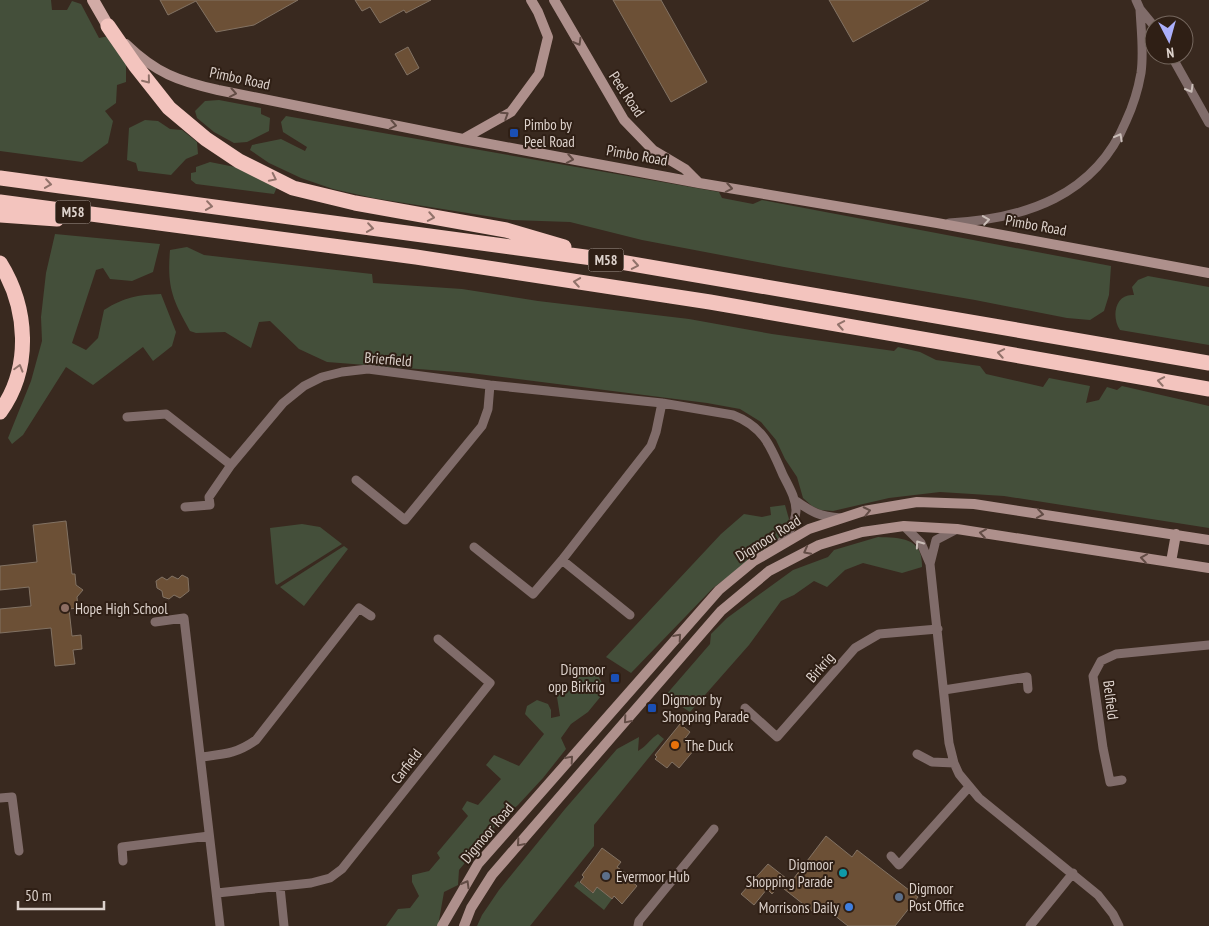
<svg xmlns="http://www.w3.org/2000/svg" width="1209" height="926" font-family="'PT Sans Narrow',sans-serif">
<rect width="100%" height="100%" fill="#39291f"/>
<!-- green -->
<path fill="#444f3a" d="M0 0H51L52 10H67L72 1 81 4 99 38 109 36 126 62V82L117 85 116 103 105 111 113 121 108 143 82 162 0 151Z
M219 100 261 108V114L270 118 269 131 247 142 234 143 214 132 197 118 195 111 205 101Z
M286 116 719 192 722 198 753 204 762 200 1111 266 1109 295 1104 311 1090 320 1067 318 975 300 784 267 642 240 570 222 512 220 373 198 333 189 301 178 269 163 250 150 252 145 281 139 305 151 307 147 283 132 281 122Z
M145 120 158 121 170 129 182 130 197 142 198 154 186 159 171 175 138 171 136 163 127 160 129 128Z
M210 162 235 167 277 187 274 194 196 184 191 180V173L196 172V167Z
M55 234 160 244 153 272 132 281 110 279 103 268 96 270 72 343 86 350 98 338 104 310C125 297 137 295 161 294L176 332 172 346 153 361 143 347 93 385 66 367 23 435 12 444 8 438 31 381 42 341 41 317 46 273Z
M187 247 204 255 372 274 373 283 462 289 538 301 689 319 772 334 894 351 898 347 920 352 936 360 980 366 986 374 1043 387 1049 378 1090 386 1086 403 1099 400 1107 387 1117 390 1122 386 1209 406V528L1004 496 940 492 889 498 833 511 821 510 812 506 803 498 797 477 785 459 776 440 761 422 740 409 707 403 470 373 327 362 299 349 270 321 259 322 251 348 225 332 196 333 190 331C172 299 167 287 170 250Z
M1148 276 1209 287V345L1120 330C1111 317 1115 293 1134 295L1132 287 1138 280Z
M785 505 789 519 783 535 713 588 631 673 606 657 721 534 744 514 762 517 771 515 770 507Z
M302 524 320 527 342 544 277 585 275 583 270 528Z
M878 537C901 538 923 537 922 567L902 573 863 563 845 570 827 587 814 581 794 595 781 601 749 645 690 712 665 696 710 644 711 634 727 618 793 570 828 557 834 550Z
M344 546 348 549 304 606 280 587Z
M583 669 595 670 606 690 588 712 571 724 561 738 566 749 543 778 518 805 497 824 459 870 458 885 444 892 438 926H386L398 909 410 908 419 896 412 882V875L429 871 440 858 437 853 468 816 462 809 467 801 478 805 501 779 486 765 494 755 519 766 544 734 525 714 527 706 537 700 548 704 551 710V718L560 716 557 697 564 690 572 691 575 676Z
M658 734 664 739 594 825V846L530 926H477L482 915 499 890 565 809 617 749 639 737 638 751C647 746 650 739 658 734Z
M578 881 592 893 597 887 612 899 604 910 574 886Z"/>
<!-- building -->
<path fill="#6c5036" stroke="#827263" d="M160 0H298L254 25 216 32 196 1 168 15Z
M355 0H431L406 13 404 10 380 23 370 7 362 11Z
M613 0H661L707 82 671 102Z
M829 0H929L853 42Z
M408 47 419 68 407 75 395 54Z
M66 521 72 574H75L76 585 83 590 77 597 78 608 69 609 72 636 81 635 82 649 73 650 75 664 55 666 51 628 0 633V609L31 606 29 587 0 590V566L37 562 33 525Z
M182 575 188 578 189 591 180 598 174 595 169 599 163 597 162 591 157 588 156 581 162 577 167 580 172 576 178 579Z
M680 724 690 732 683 741 694 750 679 768 672 762 667 768 655 759 657 757 655 755Z
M826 836 852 857 857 850 918 897 895 926H848L819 903 812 911 779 885 772 894 767 889 754 905 741 894 768 864 791 882Z
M602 848 621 862 617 867 631 877 629 879 637 886 622 904 614 896 612 899 597 887 593 893 580 882 584 877 582 875Z"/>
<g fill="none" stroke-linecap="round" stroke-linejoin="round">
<!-- street -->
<path stroke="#806c6a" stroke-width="9" d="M1136 0 1140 9 1154 26
M1171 55 1209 123
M949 223C1025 219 1095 196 1126 121 1133 106 1138 90 1141 73 1144 52 1141 30 1140 9
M127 417 166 414 231 465
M356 480 405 520 482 426 488 409 490 385
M796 501C813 513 819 516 841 518
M185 507 210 505 209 497 231 465 283 403 304 386 322 377 342 372 368 369 490 385 662 403 733 415C764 427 771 447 783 475 789 487 796 498 796 511 795 525 787 535 779 545
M904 526 921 543 930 564 949 743 954 763 959 774 979 798 1098 895 1113 914 1119 926
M474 547 533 594 562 560 651 446 656 432 662 403
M562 560 630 615
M930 564 936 540 957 529
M155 622 184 618 220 926
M944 690 1027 677 1028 689
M745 708 777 737 855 648 879 634 938 629
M917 754 932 762 954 763
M201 757C225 754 236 754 256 740L359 608 371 616
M1122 780 1110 782 1103 748 1093 676 1101 661 1116 654 1209 645
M0 798 12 797 19 851
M891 856 899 865 969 787
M123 861 122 847 209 836
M280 887 284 926
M217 893 311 883 330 878 342 869 490 683 438 639
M638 926 639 921 714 829
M1030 926 1073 873"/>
<!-- secondary -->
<path stroke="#ae908c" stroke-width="10" d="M554 0 624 120 653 150 685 169 699 183
M126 44C156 73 178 81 218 90L463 139 699 183 937 223 1209 273
M463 139 511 112 539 74 548 37 538 12 531 0
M1171 562 1176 534
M442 926 478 864 719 590 754 561 809 529 864 511 917 502 974 504 1209 540
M464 926 471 908 492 875 721 611 769 571 819 545 862 532 904 526 957 529 1209 568"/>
<!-- primary -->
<path stroke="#d2aba6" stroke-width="12" d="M93 0 108 26"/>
<!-- highway -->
<path stroke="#f3c4be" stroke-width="15" d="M108 26 135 65 169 108 206 139 239 161 293 188 355 203 506 230 564 247
M0 178 615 261 1209 363
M0 202 416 257 710 302 1209 389
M0 215 57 219
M0 263C28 308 32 368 0 412"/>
</g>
<!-- one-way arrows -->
<defs><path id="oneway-chevron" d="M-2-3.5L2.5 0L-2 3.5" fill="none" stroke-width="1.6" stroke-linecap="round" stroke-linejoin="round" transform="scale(1.25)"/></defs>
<g stroke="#624c45">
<use href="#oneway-chevron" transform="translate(578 42) rotate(60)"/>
<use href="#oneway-chevron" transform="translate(233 93) rotate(11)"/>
<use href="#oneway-chevron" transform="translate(505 115) rotate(-33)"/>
<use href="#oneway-chevron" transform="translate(393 125) rotate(11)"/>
<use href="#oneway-chevron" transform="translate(570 159) rotate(10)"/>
<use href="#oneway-chevron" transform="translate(729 188) rotate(10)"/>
<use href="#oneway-chevron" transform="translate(867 511) rotate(-12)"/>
<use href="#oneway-chevron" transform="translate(1040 514) rotate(8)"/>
<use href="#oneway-chevron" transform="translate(983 533) rotate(-171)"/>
<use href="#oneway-chevron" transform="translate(807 551) rotate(152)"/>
<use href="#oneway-chevron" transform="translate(1144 558) rotate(-171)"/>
<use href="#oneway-chevron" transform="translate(678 637) rotate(-49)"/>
<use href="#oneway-chevron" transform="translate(627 720) rotate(131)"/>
<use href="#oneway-chevron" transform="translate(570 759) rotate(-49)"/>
<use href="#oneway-chevron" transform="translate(520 843) rotate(131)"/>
<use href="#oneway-chevron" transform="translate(466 884) rotate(-60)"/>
</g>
<g stroke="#91726a">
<use href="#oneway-chevron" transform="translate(147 80) rotate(51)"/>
<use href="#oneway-chevron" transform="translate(273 178) rotate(26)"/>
<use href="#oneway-chevron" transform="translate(48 184) rotate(8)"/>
<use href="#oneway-chevron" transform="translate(209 206) rotate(8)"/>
<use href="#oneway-chevron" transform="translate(431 217) rotate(10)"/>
<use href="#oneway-chevron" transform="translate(370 228) rotate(8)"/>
<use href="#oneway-chevron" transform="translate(635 265) rotate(10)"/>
<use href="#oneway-chevron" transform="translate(577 282) rotate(-171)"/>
<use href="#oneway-chevron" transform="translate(841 325) rotate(-170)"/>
<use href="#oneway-chevron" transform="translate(1001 353) rotate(-170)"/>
<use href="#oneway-chevron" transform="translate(19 368) rotate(-74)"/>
<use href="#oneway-chevron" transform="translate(1161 381) rotate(-170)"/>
</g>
<g stroke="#cabeb8">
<use href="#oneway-chevron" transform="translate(1190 89) rotate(60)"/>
<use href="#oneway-chevron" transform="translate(1119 137) rotate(-62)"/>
<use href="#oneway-chevron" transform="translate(986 220) rotate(-9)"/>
<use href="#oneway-chevron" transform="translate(919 544) rotate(-125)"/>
</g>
<!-- markers -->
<g fill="#1a4fb4" stroke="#2f1f15" stroke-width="2">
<rect x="509" y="128" width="10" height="10" rx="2.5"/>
<rect x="610" y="673" width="10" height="10" rx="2.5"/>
<rect x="647" y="703" width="10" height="10" rx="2.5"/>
</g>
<circle fill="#8d6e63" stroke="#2f1f15" stroke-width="2" cx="65" cy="608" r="5"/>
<circle fill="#e8710a" stroke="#2f1f15" stroke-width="2" cx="675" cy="745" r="5"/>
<circle fill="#0f9aa8" stroke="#2f1f15" stroke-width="2" cx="843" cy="873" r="5"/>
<g fill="#5c6f8a" stroke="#2f1f15" stroke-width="2">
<circle cx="606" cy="876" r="5"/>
<circle cx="899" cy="897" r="5"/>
</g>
<circle fill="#3f7fe0" stroke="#2f1f15" stroke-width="2" cx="849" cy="907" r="5"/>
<g text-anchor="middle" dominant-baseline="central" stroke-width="4" stroke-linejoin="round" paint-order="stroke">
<!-- shield labels -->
<g fill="#2f1f15" stroke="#a99c95" stroke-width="1">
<rect x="55.5" y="200.5" width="35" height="23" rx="4"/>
<rect x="588.5" y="248.5" width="35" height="23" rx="4"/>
</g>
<g font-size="14" font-weight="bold" fill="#ddd2cc">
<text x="73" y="212">M58</text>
<text x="606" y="260">M58</text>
</g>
<!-- street labels -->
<g font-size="15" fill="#ddd2cc" stroke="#2f1f15">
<text transform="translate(240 78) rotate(12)">Pimbo Road</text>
<text transform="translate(627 94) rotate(56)">Peel Road</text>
<text transform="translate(637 155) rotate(10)">Pimbo Road</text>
<text transform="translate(1036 225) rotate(10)">Pimbo Road</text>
<text transform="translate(388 359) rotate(5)">Brierfield</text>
<text transform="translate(768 538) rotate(-32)">Digmoor Road</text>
<text transform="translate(820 667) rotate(-49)">Birkrig</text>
<text transform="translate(1111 700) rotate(83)">Belfield</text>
<text transform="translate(406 766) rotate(-52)">Carfield</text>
<text transform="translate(487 833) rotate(-50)">Digmoor Road</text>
</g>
<!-- poi labels -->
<g font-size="15" fill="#ddd2cc" stroke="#2f1f15" text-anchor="start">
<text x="524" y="124">Pimbo by<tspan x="524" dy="17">Peel Road</tspan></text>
<text x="75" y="608">Hope High School</text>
<text x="605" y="669" text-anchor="end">Digmoor<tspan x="605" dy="17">opp Birkrig</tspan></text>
<text x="662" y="699">Digmoor by<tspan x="662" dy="17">Shopping Parade</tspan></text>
<text x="685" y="745">The Duck</text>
<text x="833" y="864" text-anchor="end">Digmoor<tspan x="833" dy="17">Shopping Parade</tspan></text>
<text x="616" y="876">Evermoor Hub</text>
<text x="909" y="888">Digmoor<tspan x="909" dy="17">Post Office</tspan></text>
<text x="839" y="907" text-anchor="end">Morrisons Daily</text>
</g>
</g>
<!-- north arrow -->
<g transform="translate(1169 40) rotate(174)"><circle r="24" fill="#2f1f15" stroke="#75675e"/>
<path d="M0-4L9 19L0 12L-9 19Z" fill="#abaffb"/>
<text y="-8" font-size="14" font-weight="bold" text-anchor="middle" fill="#ddd2cc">N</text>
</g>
<!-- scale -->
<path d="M18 901v8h86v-8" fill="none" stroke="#ddd2cc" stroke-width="2.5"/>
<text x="25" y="901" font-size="15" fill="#ddd2cc" stroke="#2f1f15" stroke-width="4" paint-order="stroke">50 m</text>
</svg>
